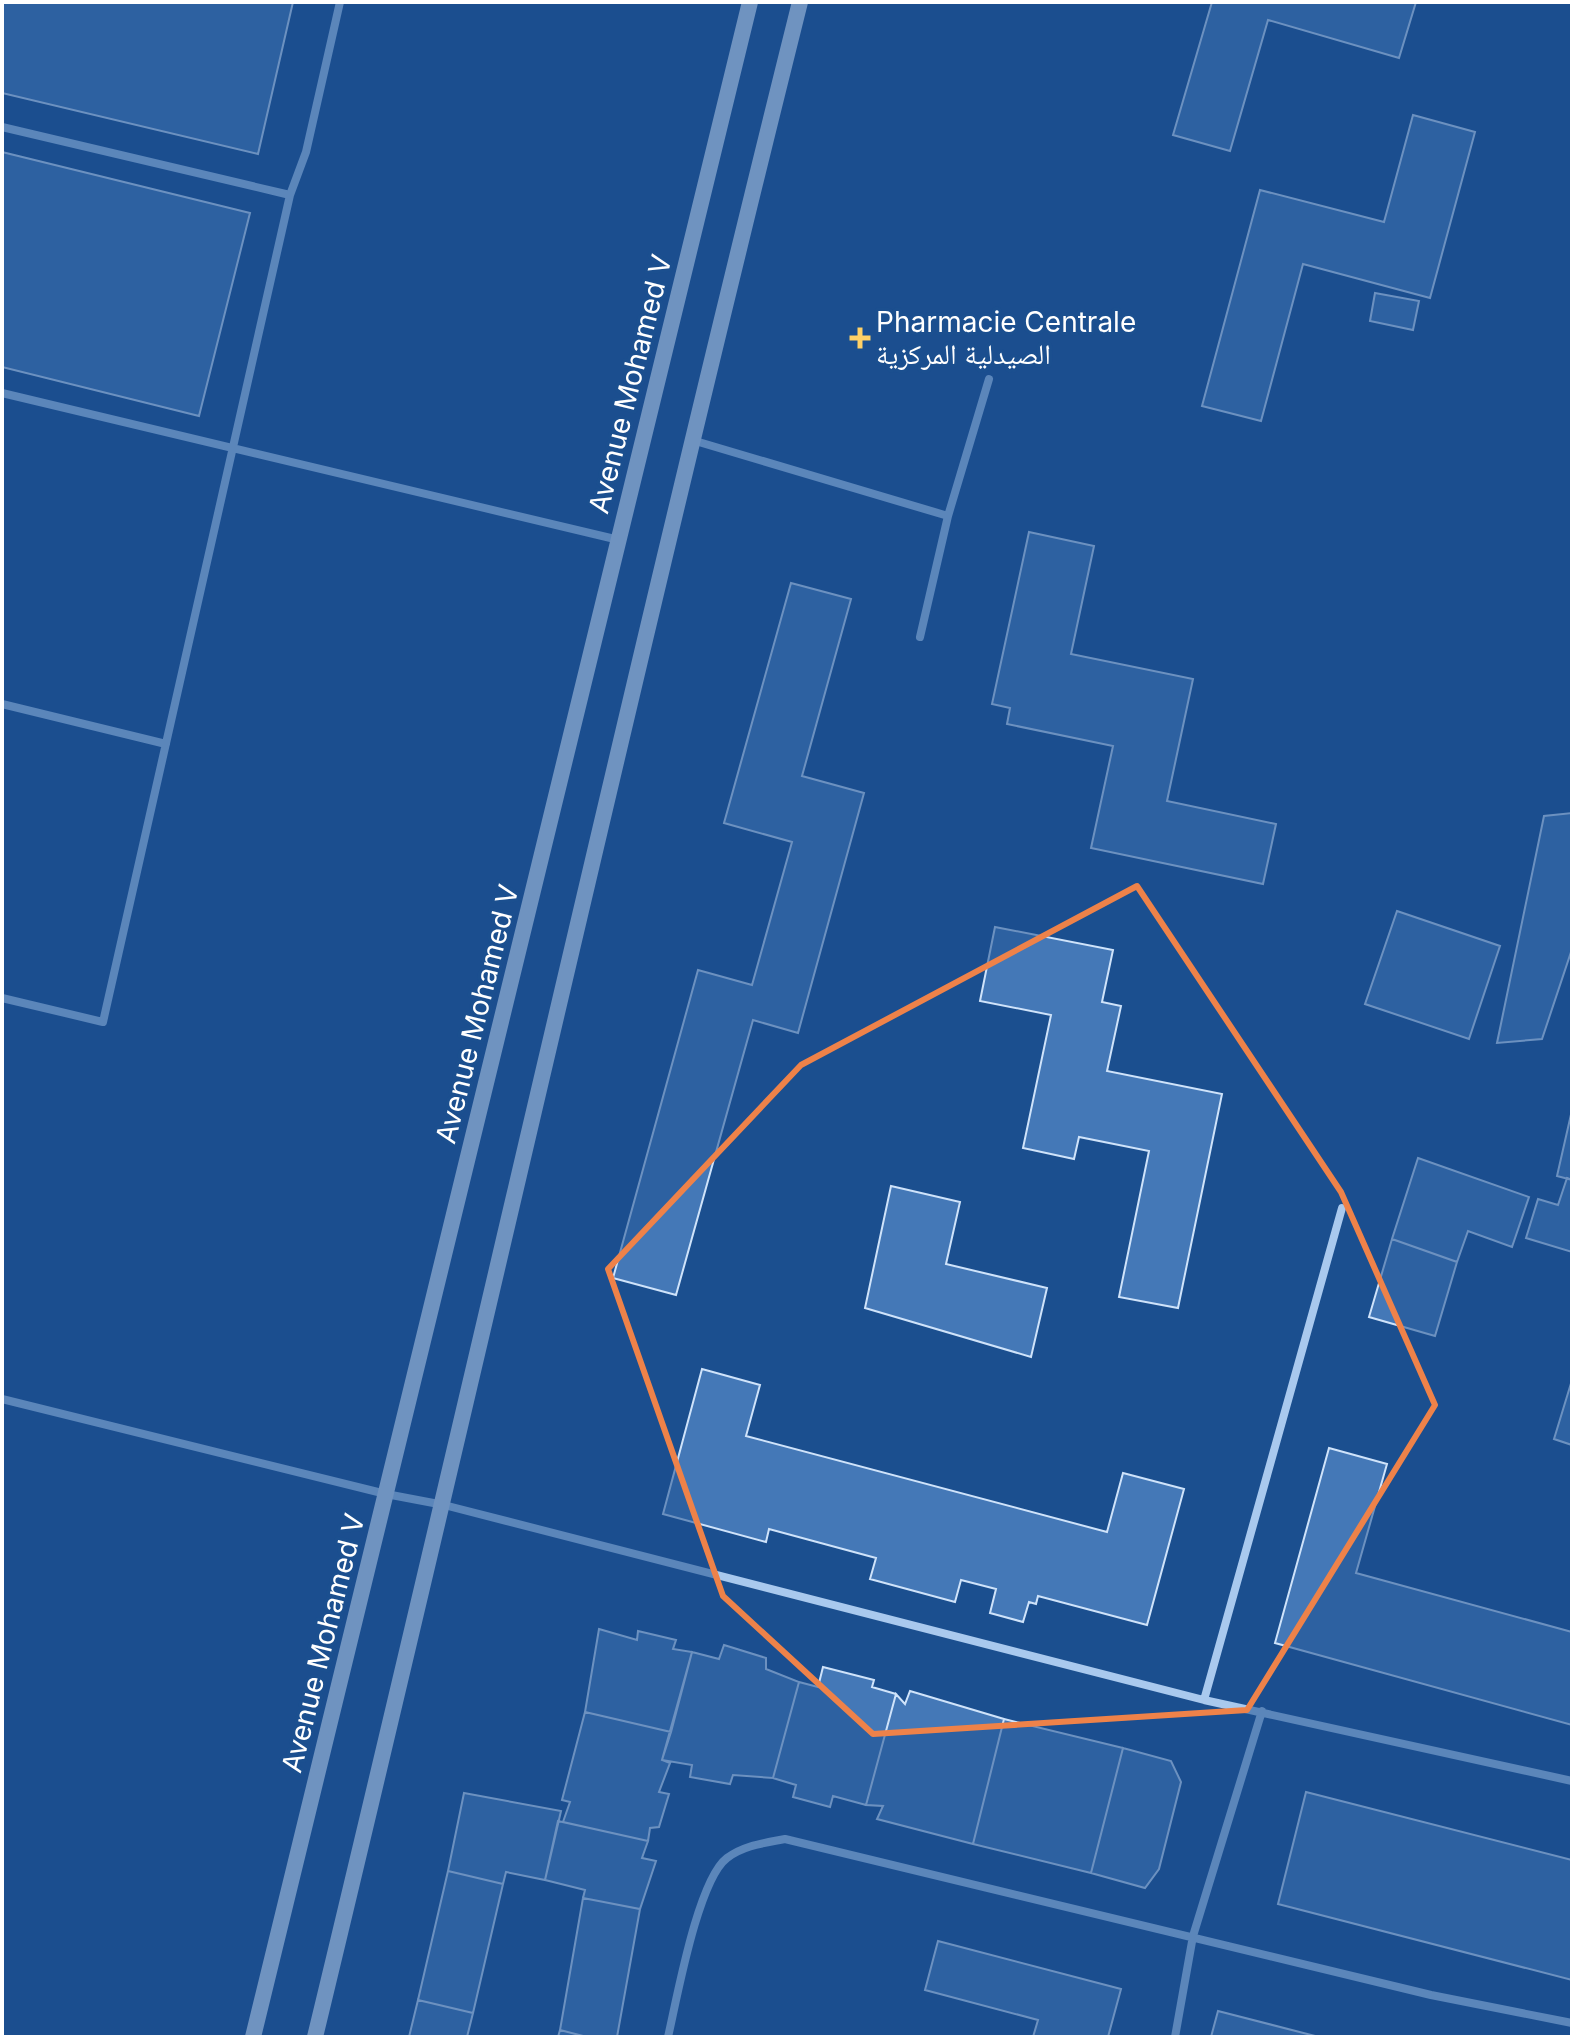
<svg xmlns="http://www.w3.org/2000/svg" width="1574" height="2039" font-family="Inter,'Noto Naskh Arabic',sans-serif">
<rect width="100%" height="100%" fill="#1b4f8f"/>
<!-- building -->
<path fill="#4478b7" stroke="#cfe3fa" stroke-width="2" d="M2 2H293L258 154 2 93Z
M1212 2H1416L1399 58 1268 20 1230 151 1173 135Z
M1413 115 1475 132 1430 298 1303 264 1261 421 1202 406 1260 190 1384 222Z
M2 152 250 213 199 416 2 367Z
M1375 293 1419 301 1413 330 1370 321Z
M1029 532 1094 546 1071 654 1193 679 1167 801 1276 824 1263 884 1091 848 1113 746 1007 724 1010 708 992 704Z
M791 583 851 599 802 776 864 793 798 1033 753 1020 676 1295 613 1278 698 970 752 985 792 842 724 823Z
M1572 813V949L1542 1039 1497 1043 1544 816Z
M1397 911 1500 946 1469 1039 1365 1004Z
M995 927 1113 950 1102 1002 1121 1006 1107 1071 1222 1094 1178 1308 1119 1297 1149 1151 1079 1137 1074 1159 1023 1148 1051 1015 980 1001Z
M1572 1110V1180L1557 1176Z
M1418 1158 1529 1197 1512 1247 1468 1231 1457 1262 1392 1239Z
M1567 1178 1572 1180V1252L1526 1238 1538 1199 1558 1205Z
M891 1186 960 1202 946 1264 1047 1288 1031 1357 865 1308Z
M1392 1239 1457 1262 1435 1336 1369 1317Z
M702 1369 760 1385 746 1436 1107 1532 1123 1473 1184 1489 1147 1625 1038 1596 1036 1604 1029 1602 1023 1622 990 1613 996 1589 961 1580 955 1602 870 1579 876 1558 769 1529 766 1542 663 1514Z
M1572 1380V1445L1554 1439Z
M1329 1448 1387 1464 1356 1573 1572 1632V1725L1275 1643Z
M599 1629 637 1640 638 1631 676 1640 673 1649 692 1652 671 1732 585 1712Z
M724 1645 766 1658V1669L799 1682 773 1778 733 1775 730 1784 690 1777 692 1765 662 1760 692 1652 719 1659Z
M823 1667 874 1680 872 1687 896 1694 866 1805 833 1796 830 1807 793 1797 796 1785 773 1778 799 1682 818 1687Z
M910 1691 1004 1719 973 1844 877 1819 883 1806 866 1805 896 1694 905 1704Z
M585 1712 671 1732 662 1760 670 1763 659 1792 669 1794 659 1827 650 1828 648 1841 563 1822 570 1802 562 1800Z
M1004 1719 1123 1748 1091 1873 973 1844Z
M1123 1748 1171 1761 1181 1782 1159 1869 1145 1888 1091 1873Z
M1306 1792 1572 1860V1980L1278 1904Z
M464 1793 561 1811 545 1880 506 1872 503 1884 448 1871Z
M558 1821 648 1841 642 1858 656 1861 640 1909 583 1898 585 1890 545 1880Z
M448 1871 503 1884 473 2013 418 2000Z
M583 1898 640 1909 617 2037H587L560 2030Z
M938 1941 1121 1989 1108 2037H1033L1038 2020 925 1990Z
M418 2000 473 2013 467 2037H409Z
M1218 2011 1319 2037H1211Z
M560 2030 587 2037H558Z"/>
<g fill="none" stroke-linecap="round" stroke-linejoin="round">
<!-- street -->
<path stroke="#a9c9ee" stroke-width="8" d="M2 127 290 195 306 152 340 2
M2 393 619 540
M692 440 948 516
M920 637 948 516 989 379
M2 704 166 744
M2 998 103 1022 290 195
M2 1399 386 1494 444 1505 1204 1700 1572 1781
M1204 1700 1342 1208
M668 2037C677 1998 698 1880 727 1858 744 1845 765 1843 785 1839L1431 1995 1572 2023
M1175 2037 1193 1936 1262 1711"/>
<!-- secondary -->
<path stroke="#d6e6fa" stroke-width="16" d="M253 2037 750 2
M315 2037C479 1359 631 678 800 2"/>
</g>
<!-- marked area -->
<path d="M0 0H1574V2039H0ZM1137 886 1341 1192 1435 1405 1247 1710 873 1734 723 1596 608 1269 801 1065Z" fill="#1b4f8f" fill-opacity=".55" fill-rule="evenodd"/>
<path fill="none" stroke="#ee8249" stroke-width="6" stroke-linejoin="round" d="M1137 886 1341 1192 1435 1405 1247 1710 873 1734 723 1596 608 1269 801 1065Z"/>
<!-- markers -->
<path fill="#ffd166" stroke="#1b4f8f" stroke-width="3" d="M856 326h8v8h8v8h-8v8h-8v-8h-8v-8h8z"/>
<g text-anchor="middle" dominant-baseline="central" stroke-width="7" stroke-linejoin="round" paint-order="stroke">
<!-- poi labels -->
<g font-size="28" fill="#fff" stroke="#1b4f8f" text-anchor="start">
<text x="876" y="322">Pharmacie Centrale<tspan x="876" dy="32">الصيدلية المركزية</tspan></text>
</g>
<!-- street labels -->
<g font-size="28" fill="#fff" stroke="#1b4f8f">
<text transform="translate(630 384) rotate(-76)">Avenue Mohamed V</text>
<text transform="translate(477 1014) rotate(-76)">Avenue Mohamed V</text>
<text transform="translate(323 1643) rotate(-76)">Avenue Mohamed V</text>
</g>
</g>
<!-- border -->
<rect width="1574" height="2039" fill="none" stroke="#ffffff" stroke-width="8"/>
</svg>
